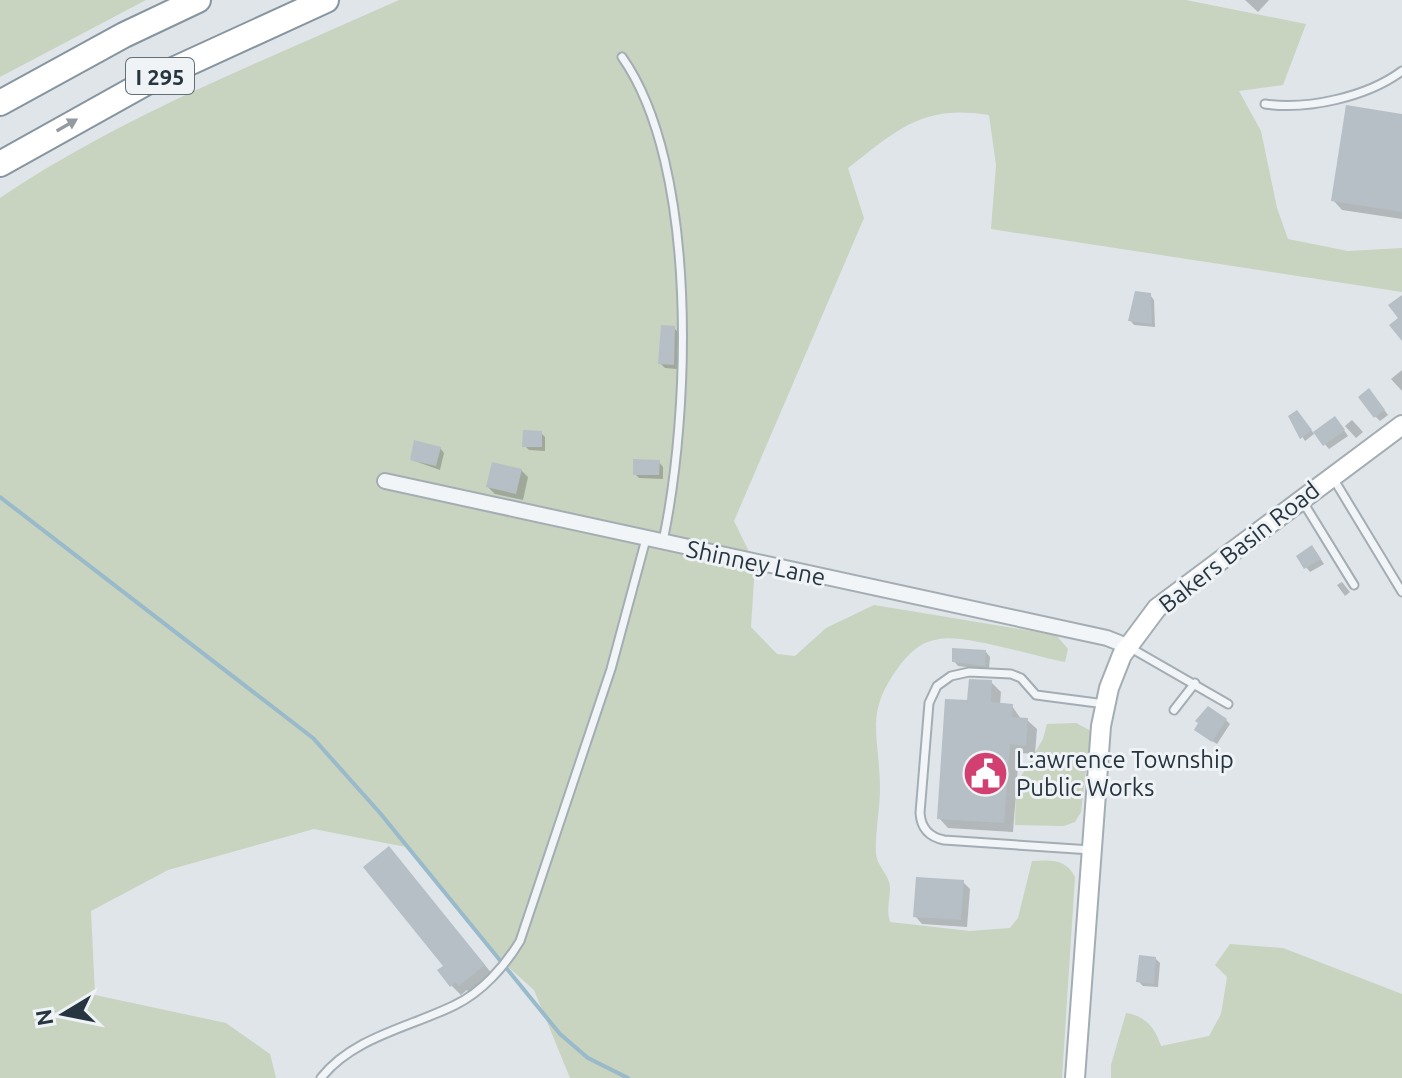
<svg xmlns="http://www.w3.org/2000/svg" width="1402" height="1078" font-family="Ubuntu,sans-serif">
<rect width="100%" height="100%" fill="#dfe5e9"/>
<!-- green -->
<path fill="#c8d3c0" d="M0 0H146L0 77Z
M399 0H1186L1306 24 1283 85 1239 91 1261 131 1277 208 1288 239 1348 251 1402 248V292L991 229 996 165 989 115C922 104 897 130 848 168L864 218 734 521 755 564 751 627 777 654 795 656 826 628 874 605 1056 635 1068 649 1065 662C1037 657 965 634 939 639 921 642 911 651 900 665 864 713 879 732 880 787 880 809 875 832 876 854 877 866 889 874 890 887 890 901 886 908 890 922L970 931 1010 928 1018 918 1032 861C1051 860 1065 858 1075 877L1062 1078H570L534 990 497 957 406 847 314 829 168 870 91 911 95 995 226 1023 270 1054 276 1078H0V198C123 115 264 61 399 0Z
M1076 723 1091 731 1081 812 1075 822 1064 826 1015 825 1016 785 1043 739 1047 724Z
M1230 944 1283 948 1402 994V1078H1111V1065L1126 1013C1146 1016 1155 1028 1161 1046L1209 1036 1221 1014 1227 977 1215 965Z"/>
<!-- shadow -->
<path fill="#0003" d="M1245 0H1269L1258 12Z
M1402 116V219L1342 210 1333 200Z
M1150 295 1154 300 1155 327 1134 325 1130 320Z
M674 328 679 333 677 369 665 368 660 363Z
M1402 370V391L1391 379Z
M1373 395 1388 415 1380 421 1376 417Z
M1300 415 1314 434 1305 441 1290 417Z
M1352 420 1363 432 1356 438 1345 426Z
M1339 423 1348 436 1329 449 1315 433Z
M541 433 545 437V451L529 450 525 446Z
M440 448 444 453 440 470 412 460Z
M659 462 663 467V479L639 478 635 474Z
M521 470 528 477 523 500 495 494 488 487Z
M1316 552 1324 564 1310 572 1298 557Z
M1342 582 1350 592 1345 596 1337 585Z
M986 652 990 657 989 670 958 666 954 661Z
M991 682 1001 692 1000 705 1012 706 1021 719 1027 720 1037 729 1035 754 1019 753 1013 832 948 828 939 818 969 703Z
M1226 720 1230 724 1217 744 1201 734Z
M398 859 493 975 470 994 467 990 461 995 452 986Z
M963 882 970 889 967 927 922 924 915 916Z
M1156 959 1160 963 1158 987 1143 986 1138 981Z"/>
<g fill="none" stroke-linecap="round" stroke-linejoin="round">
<!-- stream -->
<path stroke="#99baca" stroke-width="4" d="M0 497 313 738 380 813 560 1034 588 1058 628 1078"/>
</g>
<!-- building -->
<path fill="#b6bfc6" d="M1346 105 1402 114V212L1331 201Z
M1135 291 1151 293 1152 324 1128 321Z
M1402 295V341L1389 325 1398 318 1388 305Z
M661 325 675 326 674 365 658 364Z
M1369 388 1385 410 1374 418 1358 397Z
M1297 410 1312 430 1300 439 1288 416Z
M1335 416 1345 430 1323 446 1313 432Z
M523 430 542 431V447H522Z
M414 440 441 447 436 466 410 460Z
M633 459 660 460 659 475H633Z
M492 462 522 469 516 494 486 487Z
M1312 545 1321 559 1304 569 1296 556Z
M952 648 986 650 985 666 952 662Z
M969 679 992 680 991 702 1013 704 1012 717 1028 718 1026 746 1010 744 1004 823 937 819 945 699 967 700Z
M1208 706 1227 719 1212 742 1194 730 1198 723 1195 721Z
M389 846 485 965 459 986 456 982 450 987 437 970 443 966 363 867Z
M916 877 964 880 961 920 913 917Z
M1139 955 1156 957 1154 984 1136 982Z"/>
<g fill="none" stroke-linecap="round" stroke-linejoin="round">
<defs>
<path id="service" d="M622 57C699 166 690 414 663 541
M1265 104C1308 110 1367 97 1402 71
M1333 478 1402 592
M1303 502 1354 585
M1129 647 1228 704
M1174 710 1195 683
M1091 850 944 840C929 837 921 828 920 813L929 703 937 686 951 676 969 672 1011 674 1021 678 1036 695 1105 704
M321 1078C353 1037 411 1027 455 1005 482 992 505 966 520 941L611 669 646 539"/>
<path id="minor" d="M385 481 1107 638 1127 646"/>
<path id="secondary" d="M1075 1078 1101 726 1109 688 1122 655 1157 608 1402 425"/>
<path id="motorway" d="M0 103 124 35 198 0
M0 164 147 82 326 0"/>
</defs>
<!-- service casing -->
<use href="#service" stroke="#a4adb3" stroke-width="11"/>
<!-- minor casing -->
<use href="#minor" stroke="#a4adb3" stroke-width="18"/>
<!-- secondary casing -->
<use href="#secondary" stroke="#a4adb3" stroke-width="22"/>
<!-- motorway casing -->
<use href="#motorway" stroke="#8695a0" stroke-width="28"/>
<!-- service -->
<use href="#service" stroke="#f2f5f7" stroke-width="7"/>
<!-- minor -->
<use href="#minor" stroke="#f2f5f7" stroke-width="14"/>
<!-- secondary -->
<use href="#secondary" stroke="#fff" stroke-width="18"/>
<!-- motorway -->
<use href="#motorway" stroke="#fff" stroke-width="24"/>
</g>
<!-- one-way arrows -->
<defs><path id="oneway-solid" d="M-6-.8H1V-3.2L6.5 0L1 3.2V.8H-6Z" transform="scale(2)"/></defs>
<use fill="#939aa0" href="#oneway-solid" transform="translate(67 125) rotate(-30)"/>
<!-- icons -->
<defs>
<symbol id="civic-disc" viewBox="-11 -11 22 22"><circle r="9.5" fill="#d24072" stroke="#eff3f6"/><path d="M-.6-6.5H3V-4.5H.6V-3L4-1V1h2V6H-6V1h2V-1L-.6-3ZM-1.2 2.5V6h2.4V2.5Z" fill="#fff"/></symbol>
</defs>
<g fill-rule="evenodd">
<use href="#civic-disc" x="960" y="748" width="51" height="51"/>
</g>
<g text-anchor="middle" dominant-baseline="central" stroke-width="6" stroke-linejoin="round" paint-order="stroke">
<!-- shield labels -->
<rect fill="#eff3f6" stroke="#636e77" stroke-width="2" x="126" y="58" width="68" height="36" rx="6"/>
<g font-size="22" font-weight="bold" fill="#273540">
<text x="160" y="76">I 295</text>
</g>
<!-- street labels -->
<g font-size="24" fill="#273540" stroke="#eff3f6">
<text transform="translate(1239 547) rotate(-38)">Bakers Basin Road</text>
<text transform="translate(756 563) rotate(12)">Shinney Lane</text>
</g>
<!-- poi labels -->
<g font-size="24" fill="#273540" stroke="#eff3f6" text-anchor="start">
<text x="1016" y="759">L:awrence Township<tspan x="1016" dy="28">Public Works</tspan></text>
</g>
</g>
<!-- north arrow -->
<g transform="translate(64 1014) rotate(260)" stroke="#eff3f6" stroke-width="6" paint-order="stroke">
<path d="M0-6L14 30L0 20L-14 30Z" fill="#273540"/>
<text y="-12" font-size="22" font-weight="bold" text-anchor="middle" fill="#273540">N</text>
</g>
</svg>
